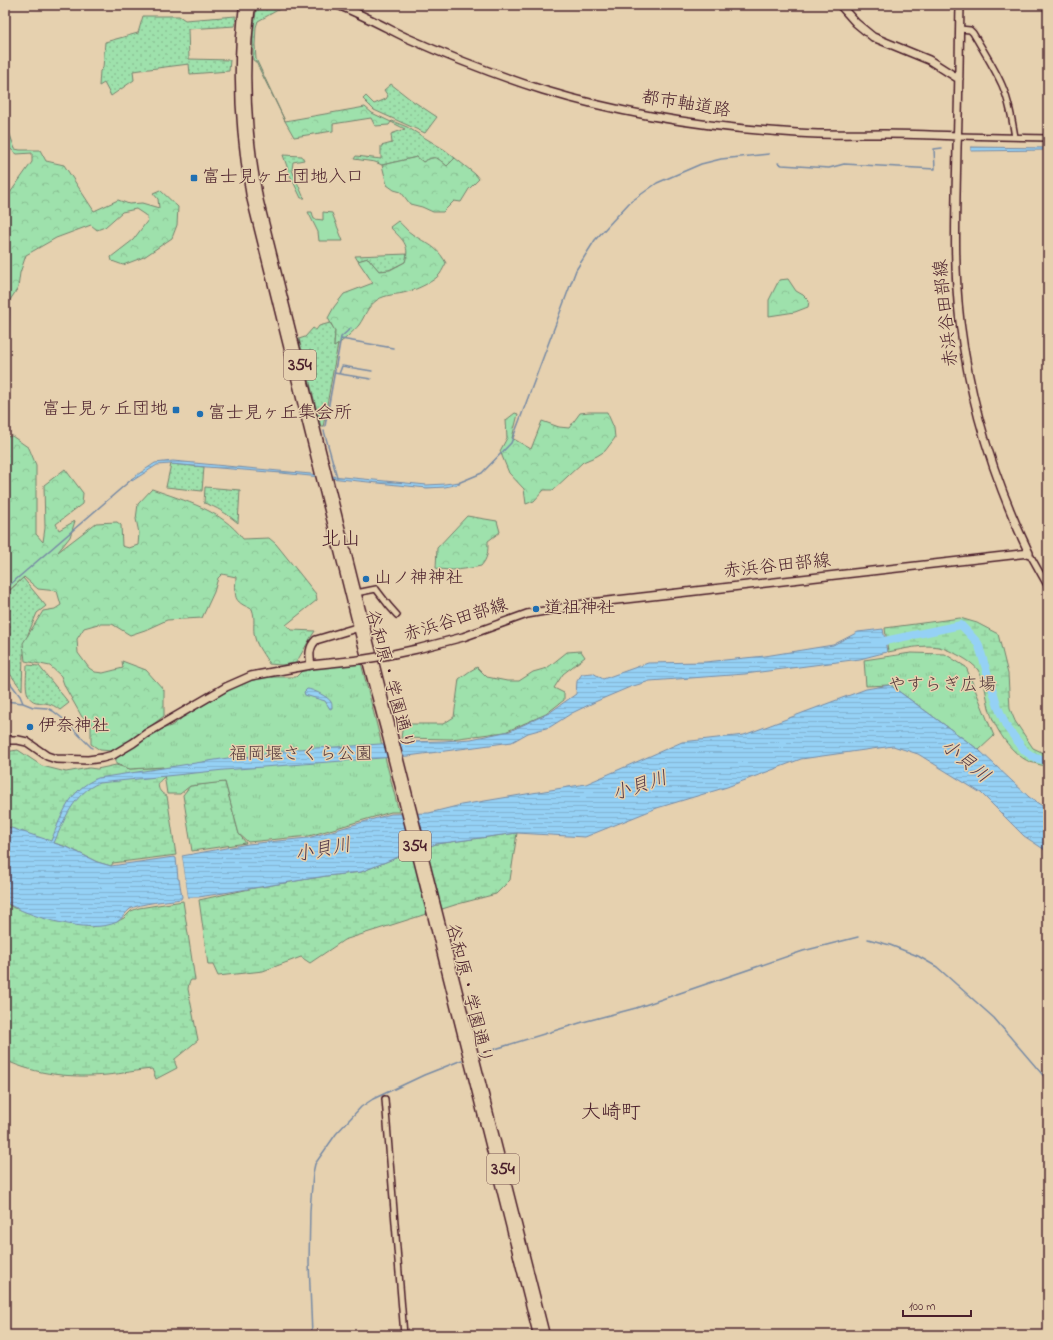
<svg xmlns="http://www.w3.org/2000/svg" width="1053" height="1340" font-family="'Indie Flower','Klee One',sans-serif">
<defs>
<pattern id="grass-dots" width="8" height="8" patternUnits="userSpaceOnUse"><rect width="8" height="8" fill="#9ee1ac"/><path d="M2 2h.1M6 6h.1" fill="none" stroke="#8ac194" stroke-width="1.8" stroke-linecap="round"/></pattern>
<pattern id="forest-crowns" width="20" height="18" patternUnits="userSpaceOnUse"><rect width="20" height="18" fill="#9ee1ac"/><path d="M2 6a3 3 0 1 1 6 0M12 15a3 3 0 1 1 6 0" fill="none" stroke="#8ac194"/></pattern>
<pattern id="wetland-marsh" width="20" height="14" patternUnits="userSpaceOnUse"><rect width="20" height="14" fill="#9ee1ac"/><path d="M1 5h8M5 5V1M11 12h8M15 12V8" fill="none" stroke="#8ac194"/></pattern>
<pattern id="park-tufts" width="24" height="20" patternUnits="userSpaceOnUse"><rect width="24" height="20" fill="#9ee1ac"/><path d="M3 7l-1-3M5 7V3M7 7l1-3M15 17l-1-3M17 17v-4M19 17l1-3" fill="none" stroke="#8ac194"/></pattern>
<pattern id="water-rules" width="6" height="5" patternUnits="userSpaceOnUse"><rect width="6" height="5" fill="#95d1f5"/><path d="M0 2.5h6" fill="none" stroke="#82b3d2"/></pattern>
</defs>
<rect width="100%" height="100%" fill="#e6d1af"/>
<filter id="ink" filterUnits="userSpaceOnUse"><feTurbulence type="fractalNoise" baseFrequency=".025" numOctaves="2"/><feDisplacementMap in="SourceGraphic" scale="8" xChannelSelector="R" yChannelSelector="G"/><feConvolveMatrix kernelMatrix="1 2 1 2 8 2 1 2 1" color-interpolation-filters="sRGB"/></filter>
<g filter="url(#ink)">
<!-- grass -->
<path fill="url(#grass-dots)" stroke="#74806c" d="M257 5H287L258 21 256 27 255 45 256 59 285 121 256 62 253 60V33Z
M143 16H179L185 20 236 16 235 26 188 29 189 59 230 60 229 71 190 74 189 64 133 71 134 80 111 96 104 83 99 86 100 71 103 68 105 42 138 33Z
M391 84 410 99 437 117 425 133 374 110 363 99 366 96 374 104 386 99 388 96 384 90Z
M392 121 407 127 445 150 455 158 447 166C436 157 436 155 423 162L417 157 382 165 375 162 354 159 356 156 381 159V146L392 143 391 134 405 129 391 122Z
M283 155 302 156 304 160 293 162 292 170 303 196 305 198H301L290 175Z
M408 254 405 262 389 270 379 271 368 258 358 261 355 256Z
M330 323 335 330 334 347 338 344 323 427H321L299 339 305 337 313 328 316 330 319 326Z
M171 464 204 467 202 491 166 487Z
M205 487 240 490 238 523C227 514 217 507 204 503Z
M23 578 46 606 37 613 28 634V640L30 644 23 655 22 690 5 667V595Z
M27 665 39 666 69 703 60 710C50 702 47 704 36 702 22 699 27 675 27 665Z"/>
<!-- forest -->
<path fill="url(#forest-crowns)" stroke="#74806c" d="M365 107 372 113 391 122 389 125 375 126 371 118 333 124V131L294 137 285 121Z
M5 127 9 132 15 149 20 150H40L46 161 64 165 94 211 118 200 129 204 142 203 159 208 158 199 153 193 160 190 178 207 177 225 172 238 144 257 123 265 112 261 111 257 133 240 148 220 145 215 136 209 122 212 105 227 97 230 91 225 56 238 26 255 20 273 18 288 10 300 8 336 5 342V200L32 162V153L17 154 5 145Z
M417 157 423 162C436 155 436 157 447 166L455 158 475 174 479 179 469 189 461 202 454 201 443 212H433L422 207 410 204 401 192 394 190 387 185 382 165Z
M398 221C403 225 407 231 412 234 428 245 436 245 446 263 444 267 442 271 440 274 435 281 416 290 407 292 397 295 386 294 377 300 366 308 366 315 359 325 354 331 341 343 334 347L335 331 328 318 334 307 344 294 373 283 358 261 368 258 379 271 390 270 405 262C411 244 401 239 390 227Z
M788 279 796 291 803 295 809 301 808 307 795 312 769 316V300L779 280Z
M589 412H607L614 428 615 438 605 451 597 456 583 462 553 490H544L534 501 526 504 524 489 509 473 500 451 507 438 506 420 515 413 518 414 512 438 531 449 542 421 559 427 569 428 580 413Z
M12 436 29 448 36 465V534L43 542 45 528 44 485 65 469 83 493 82 504 56 524 59 530 75 521 70 537 58 552 96 523 117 522 121 525 122 546 129 548 138 545 139 533 136 519 138 504 152 489C185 501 222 510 243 539L269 538 276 544 316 594 317 600 286 625 292 630 315 631 311 637 296 663 281 665 269 664C265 656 257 647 255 638 252 628 256 619 252 609 232 601 235 597 236 577L222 574 218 578 214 592 202 618 167 620 145 630 130 635 112 624H98L84 628 77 639 78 653 89 668 95 672 103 673 123 668 122 661 146 670 164 690V716L135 738 111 751 100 750 91 744V721L82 717 65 687 61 676 50 666 25 661 23 643 43 611 55 609 61 605 57 591 38 589 24 577 5 594V437Z
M467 516 497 521 500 532 488 541C488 552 488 558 481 566 467 569 450 572 436 568L437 548Z
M581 651 585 657 563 674 554 688 564 693V700L546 714 505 732 451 739 401 738 403 724H443L454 717 459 679 470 671 477 667 487 677 507 681H519L533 672 547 668 567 652Z"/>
<!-- wetland -->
<path fill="url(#wetland-marsh)" stroke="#74806c" d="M960 618 977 623 998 634 1008 674 1010 709 1015 721 1033 748 1048 755V767C1042 765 1036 764 1030 762 1011 754 994 728 989 708 986 695 985 681 978 670 972 661 950 650 939 647 923 644 904 649 888 652L885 628Z
M18 750 42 766 66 772 89 768 97 769 116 765 130 769 164 767 165 777C155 782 157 792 167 796L176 855 113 863 111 866 97 862 69 848 5 826V752Z
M221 782H225L239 834 246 843 192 851 183 795 190 786Z
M517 833 510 880 496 894 458 904 344 940 310 963 301 957 263 971 218 976 213 965H208L199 900 254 888 326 876 361 872 398 857 436 844Z
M183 901 195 980H191L189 983 188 989 198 1040 175 1059V1063L177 1068 156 1079 152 1069C137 1070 122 1074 107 1075 73 1078 36 1075 5 1060V902L14 908 91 927 116 922 124 918 131 911 139 908Z"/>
<!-- park -->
<path fill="url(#park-tufts)" stroke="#74806c" d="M911 653 945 654 966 667 994 736 979 750 890 685 866 686 864 660Z
M361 663 399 812H391L309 836 248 842 239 834 225 782 190 786 180 794H167L163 767 130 769 116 764V756L156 731 171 726 181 719V718L236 686 258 677H296L303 670Z"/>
<!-- garden -->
<path fill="#9ee1ac" stroke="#74806c" d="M308 212H312L314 219 323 220V212L332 213 343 241H319L318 232Z"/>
<!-- water -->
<path fill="url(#water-rules)" stroke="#778aa4" d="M971 147 1048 148V150L971 151Z
M173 461 427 485 445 484 459 482 460 484 445 487 427 488 281 473 170 464 157 465 132 481 131 479 155 463Z
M883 629 887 652 860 659 745 674 650 681 630 687 597 701 572 713 550 727 528 733 512 742 408 756 224 770 99 783C74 793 64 820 54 843L69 848 97 862 111 866 174 857 176 858 178 879H179L182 897 181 899C168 901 140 903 130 909 125 913 122 919 117 922 91 935 28 917 5 902V826L51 841C58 824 65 803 79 790 84 785 91 781 98 778L228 758 245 757 297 749 353 746 407 742 444 741 471 739 510 731 549 713 576 694 577 681 582 674 593 673 603 679 648 663 705 662 765 656 833 645 858 632Z
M890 685 979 750 1029 797 1048 810V852L1024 836 981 793 918 754 893 746 801 759 727 787 657 808 585 837 517 833 436 844 398 857 361 872 326 876 254 888 199 897H188L182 856 248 844 308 838 391 814 429 813 461 805 586 784 682 742 744 735 866 689Z
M307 689C312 689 329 697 331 702 332 704 332 705 332 708L330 709 325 701 305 695 304 692Z"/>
<!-- pier -->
<path fill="#e6d1af" d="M182 856 188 897H186L180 857Z"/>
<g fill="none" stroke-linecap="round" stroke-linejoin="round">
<!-- stream -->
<path stroke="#778aa4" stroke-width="1.5" d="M778 163 782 165 829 168 844 164 935 169 934 149 942 148
M341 339 393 348
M334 373 371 379
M339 374 342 366 372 371
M325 426 341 337 351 328
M324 431 337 477
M458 483 482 473 511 443 576 270 595 240 629 203 657 183 701 164 721 159 769 154
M5 589 132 479
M5 676 20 696 23 703
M5 701 23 703 33 707 47 708 53 711 62 718 92 748
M868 939 890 945 918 956 937 967 994 1018 1048 1081
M482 1053 583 1022 636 1008 803 951 858 937
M313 1335 312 1334 309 1263 310 1210 313 1173 315 1164 336 1134 361 1107 373 1099 424 1075 462 1060"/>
<!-- river -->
<path stroke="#95d1f5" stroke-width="8" d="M875 643 961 625 978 643 998 707 1006 726 1025 751 1035 758 1048 761"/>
<defs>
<path id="minor" d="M960 29 970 30 973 33C983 50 994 67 1002 85 1009 101 1012 119 1015 137
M958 136 1048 138
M1029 553 1048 587
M356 593 376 589 389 606 397 615
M385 1099 404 1335"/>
<path id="major" d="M338 5C361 14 383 26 405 37 450 57 496 75 543 90 625 115 711 128 797 133 826 135 855 134 884 134 908 134 933 135 958 136
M840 5 856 23 873 37 929 60 959 79
M384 656 417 649 463 637 527 614 590 603 1029 553C994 480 970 403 960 322 953 264 956 206 957 147 959 100 959 52 960 5
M311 665C309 655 309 647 316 640L363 626
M5 740H18L27 742 47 756 56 759 88 760 102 758 113 755 133 743 147 733 226 687 251 676 311 665 359 660"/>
<path id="highway" d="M244 5C236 69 240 133 251 197L358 627 387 736 538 1335
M251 5C242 70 246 133 258 198L353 579 545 1335"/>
</defs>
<!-- minor casing -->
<use href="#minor" stroke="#4a1f2b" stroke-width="8"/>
<!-- major casing -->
<use href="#major" stroke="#4a1f2b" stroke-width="10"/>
<!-- highway casing -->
<use href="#highway" stroke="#4a1f2b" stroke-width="11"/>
<!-- minor -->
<use href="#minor" stroke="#e6d1af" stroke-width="5"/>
<!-- major -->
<use href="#major" stroke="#e6d1af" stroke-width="7"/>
<!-- highway -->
<use href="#highway" stroke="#e6d1af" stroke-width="8"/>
<defs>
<path id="major-bridge" d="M359 660 384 656"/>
</defs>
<!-- major-bridge casing -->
<use href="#major-bridge" stroke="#4a1f2b" stroke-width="10" stroke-linecap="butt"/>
<!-- major-bridge -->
<use href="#major-bridge" stroke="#e6d1af" stroke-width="7"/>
</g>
</g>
<!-- markers -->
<g fill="#1f6fb2" stroke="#e6d1af" stroke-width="1.5">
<rect x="190" y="174" width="8" height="8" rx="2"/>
<rect x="172" y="406" width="8" height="8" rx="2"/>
<circle cx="200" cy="414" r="4"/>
<circle cx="366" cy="579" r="4"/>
<circle cx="536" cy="609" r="4"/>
<circle cx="30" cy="727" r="4"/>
</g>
<g text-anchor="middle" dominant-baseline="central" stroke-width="3" stroke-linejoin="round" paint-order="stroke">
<!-- shield labels -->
<g fill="#e6d1af" stroke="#795453" stroke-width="1">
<rect x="284" y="350" width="32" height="30" rx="3"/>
<rect x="399" y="831" width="32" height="30" rx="3"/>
<rect x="487" y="1154" width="32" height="30" rx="3"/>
</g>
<g font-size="17" font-weight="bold" fill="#4a1f2b">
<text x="300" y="365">354</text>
<text x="415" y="846">354</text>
<text x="503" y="1169">354</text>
</g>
<!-- street labels -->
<g font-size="18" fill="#4a1f2b" stroke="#e6d1af">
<text transform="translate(686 105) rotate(9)">都市軸道路</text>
<text transform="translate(947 313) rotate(-96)">赤浜谷田部線</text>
<text transform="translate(777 567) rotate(-6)">赤浜谷田部線</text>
<text transform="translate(456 621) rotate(-17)">赤浜谷田部線</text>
<text transform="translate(389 680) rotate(75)">谷和原・学園通り</text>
<text transform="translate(468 994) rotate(76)">谷和原・学園通り</text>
</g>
<!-- poi labels -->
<g font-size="18" fill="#4a1f2b" stroke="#e6d1af" text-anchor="start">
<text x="202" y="178">富士見ヶ丘団地入口</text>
<text x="168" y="410" text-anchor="end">富士見ヶ丘団地</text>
<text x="208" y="414">富士見ヶ丘集会所</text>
<text x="374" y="579">山ノ神神社</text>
<text x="544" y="609">道祖神社</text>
<text x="38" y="727">伊奈神社</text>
</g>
<!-- park labels -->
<g font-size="18" fill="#573c3e" stroke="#e6d1af">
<text x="942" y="686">やすらぎ広場</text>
<text x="301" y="755">福岡堰さくら公園</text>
</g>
<!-- water labels -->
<g font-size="19" font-style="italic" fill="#553a49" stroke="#e6d1af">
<text transform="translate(965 762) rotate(39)">小貝川</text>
<text transform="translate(640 787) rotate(-18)">小貝川</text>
<text transform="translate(323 851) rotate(-11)">小貝川</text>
</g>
<!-- quarter labels -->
<g font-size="20" fill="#4a1f2b" stroke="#e6d1af">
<text x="341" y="540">北山</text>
<text x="611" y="1113">大崎町</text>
</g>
</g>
<!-- margin -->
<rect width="1053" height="1340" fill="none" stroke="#e6d1af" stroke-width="20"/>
<rect x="10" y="10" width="1033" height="1320" fill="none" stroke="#4a1f2b" stroke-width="1.5" filter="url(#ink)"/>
<!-- scale -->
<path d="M903 1310v6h68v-6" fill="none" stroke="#4a1f2b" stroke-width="2"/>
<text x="909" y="1310" font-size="12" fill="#4a1f2b" stroke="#e6d1af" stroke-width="3" paint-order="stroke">100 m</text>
</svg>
